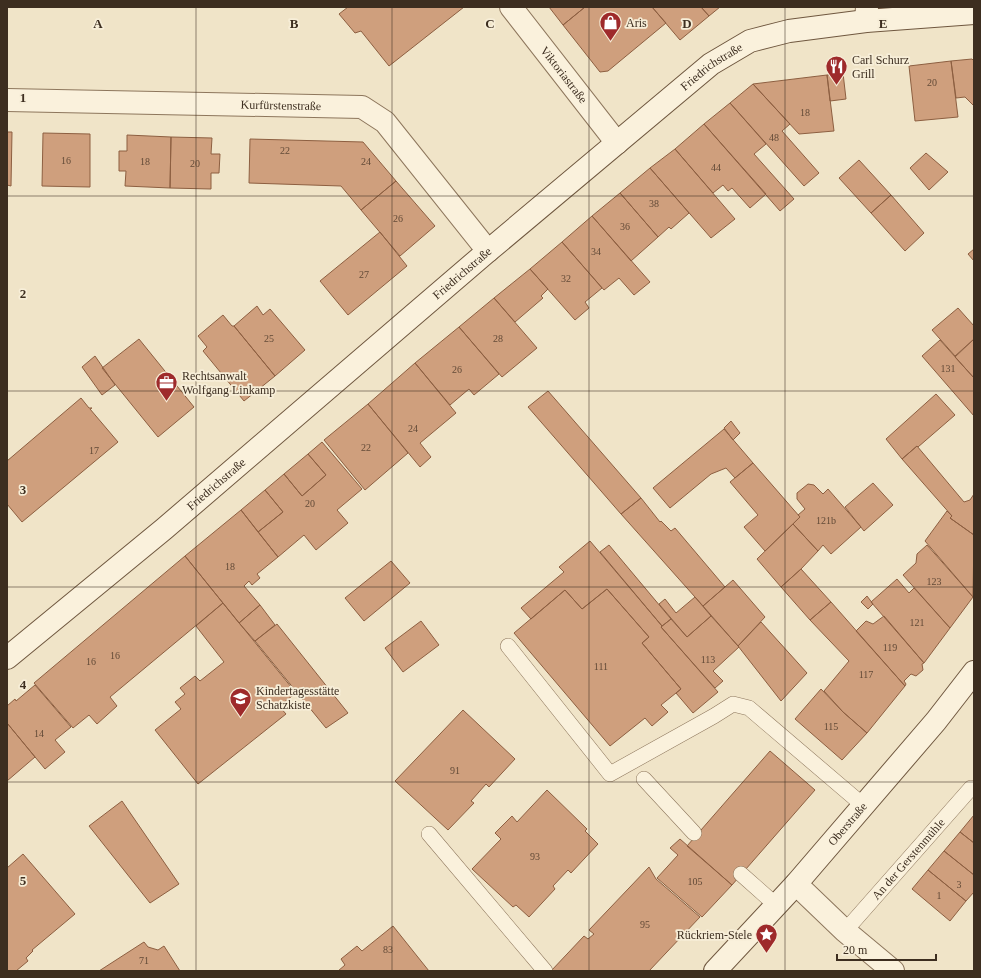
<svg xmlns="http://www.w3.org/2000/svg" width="981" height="978" font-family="'Times New Roman',serif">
<rect width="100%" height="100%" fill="#f0e4c8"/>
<!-- building -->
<path fill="#cf9f7d" stroke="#8d5f41" d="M348 7H464L389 66 361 31 355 33 339 14Z
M549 7H585L563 25Z
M585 7H652L666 23 608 71 600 72 563 25Z
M652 7H701L709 16 680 40Z
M701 7H720L709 16Z
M972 59 974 61V106L965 97 956 98 951 61Z
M951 61 958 117 915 121 909 66Z
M843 73 846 99 830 101 827 75Z
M827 75 834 131 799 134 753 84Z
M753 84 790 124 782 131 819 173 804 186 730 103Z
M730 103 766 144 754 154 794 199 780 211 704 124Z
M704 124 766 194 750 208 732 188 728 191 723 185 713 193 675 149Z
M7 132H12L11 186 7 185Z
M43 133 90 134V187L42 186Z
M127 135 171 137 170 188 125 186 126 171H119V151H127Z
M171 137 212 138 211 154H220L219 173H211V189L170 188Z
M250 139 363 142 396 181 361 210 341 186 249 183Z
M675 149 735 219 711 238 650 168Z
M926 153 948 172 929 190 910 168Z
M859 160 891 195 871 213 839 178Z
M650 168 689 213 671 229 669 227 658 237 620 193Z
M396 181 435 226 400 256 361 210Z
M620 193 658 237 631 261 592 216Z
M891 195 924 233 905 251 871 213Z
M592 216 650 282 634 295 619 278 604 290 562 242Z
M380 232 407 266 348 315 320 281Z
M562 242 602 288 585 302 589 308 575 320 530 269Z
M974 249V261L968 254Z
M530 269 548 289 541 296 543 298 515 322 494 298Z
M494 298 537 348 502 377 459 327Z
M257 306 263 315 270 309 305 350 275 376 234 326Z
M958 308 974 326V339L955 356 932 330Z
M223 315 232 326H234L275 376 244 401 203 351 207 347 198 336Z
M459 327 499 374 474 395 469 389 450 405 415 363Z
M139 339 194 407 158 437 102 368Z
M974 339V378L955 357Z
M940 340 974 378V416L922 356Z
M95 356 115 385 102 395 82 367Z
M415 363 456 413 420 443 431 457 420 467 368 404Z
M548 391 641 498 621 514 528 407Z
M936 394 955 415 918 447 917 446 902 459 886 439Z
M81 398 89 408H92L90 409 118 442 22 522 7 504V461Z
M368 404 408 453 365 490 324 440Z
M731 421 740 433 733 440 724 428Z
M724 429 753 463 735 478 726 468 711 474 670 508 653 488Z
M322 442 362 489 337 510 348 523 316 550 304 535 278 557 258 532 283 512 265 490 284 474 302 496 326 475 308 454Z
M917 446 964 502 970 500 974 494V535L950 518 952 516 902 459Z
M308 454 326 475 302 496 284 474Z
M753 463 800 517 765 551 744 527 758 515 730 482Z
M873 483 893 505 864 531 845 507Z
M808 484 814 485 823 494 828 489 861 527 831 554 823 545 818 551 793 524 800 517 798 515 805 509 797 499V493Z
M265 490 283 512 258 532 241 510Z
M641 498 660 522 661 521 671 531 675 528 725 587 703 606 621 514Z
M241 510 278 557 257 574 260 578 252 585 249 581 244 586 260 605 239 623 185 556Z
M947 511 952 516 950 518 974 535 973 597 925 541Z
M793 524 818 551 801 569 781 587 757 559Z
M590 541 662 626 661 627 718 692 693 713 676 693 681 689 642 643 649 637 607 589 582 609 565 590 531 619 521 608 564 572 559 567Z
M609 545 671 619 662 626 600 552Z
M927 545 973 597 950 628 903 575 916 563 917 554Z
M185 556 223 603 110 697 117 706 97 724 89 715 73 728 34 683Z
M391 561 410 583 364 621 345 598Z
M801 569 831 602 810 620 781 587Z
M897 579 909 593 914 588 950 628 924 663 871 602Z
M733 580 765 617 738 646 703 606Z
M607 589 649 637 642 643 681 689 661 705 668 712 652 726 645 718 610 746 514 633 565 590 582 609Z
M867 596 873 604 868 609 861 602Z
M695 597 711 616 687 637 659 604 665 599 676 613Z
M831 602 905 686 867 733 843 712 824 691 849 661 810 620Z
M223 603 296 693 279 706 286 714 198 784 155 730 181 709 175 702 185 694 180 688 195 676 200 681 224 662 196 626Z
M260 605 275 625 255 641 239 623Z
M711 616 739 647 713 671 723 681 715 688 661 627 671 619 687 637Z
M884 616 924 663 922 664 923 670 916 676 911 674 904 681 906 684 905 686 856 631 866 621 873 624Z
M421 621 439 645 403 672 385 648Z
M761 622 807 673 781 701 738 646Z
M277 624 348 713 326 728 255 641Z
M35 685 71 727 55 740 65 752 45 769 7 723V706L15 699 16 701Z
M821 689 843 712 867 733 842 760 795 719Z
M463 710 515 759 489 787 486 784 471 801 474 803 448 830 395 781Z
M7 723 35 757 7 781Z
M770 751 815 790 732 885 687 846Z
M547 790 587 829 585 831 598 844 571 873 568 870 553 886 555 889 529 917 516 905 513 907 472 869 501 839 495 833 512 816 517 822Z
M122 801 179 884 150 903 89 826Z
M974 815V843L960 832Z
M960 832 974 843V875L944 851Z
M680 839 732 885 702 917 657 878 678 855 670 848Z
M944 851 974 875V892L966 901 928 870Z
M23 854 75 914 32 950 33 951 26 958 28 961 16 971H7V868Z
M649 867 656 879 700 917 649 971H551L584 936 588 939 594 934 589 930Z
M928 870 966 901 950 921 912 889Z
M393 926 429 971H338L345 965 341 959 357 946 362 951Z
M144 942 148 947 158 950 164 946 180 971H99Z"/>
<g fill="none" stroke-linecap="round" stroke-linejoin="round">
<defs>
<g id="service">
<path d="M508 646 610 774 714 716 733 704 749 708 864 806"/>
<path d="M644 779 694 833"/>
<path d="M429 834 545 971"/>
<path d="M741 874 776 905"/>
<path id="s1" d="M845 931 971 788"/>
</g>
<g id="minor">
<path id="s2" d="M511 7 617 143"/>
<path d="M866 21 867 7"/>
<path id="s3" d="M7 100 362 107 385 122 488 251"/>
<path d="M796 884 845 931 893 971"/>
</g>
<g id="secondary">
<path id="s4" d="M7 658 164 529 488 251 711 64 750 41 789 31 866 21 974 13"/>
<path id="s5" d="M715 971 796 884 936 721 974 672"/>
</g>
</defs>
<!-- service casing -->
<use href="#service" stroke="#8d765c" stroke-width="16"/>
<!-- minor casing -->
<use href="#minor" stroke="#8d765c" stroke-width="24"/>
<!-- secondary casing -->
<use href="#secondary" stroke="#6f573f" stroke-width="24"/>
<!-- service -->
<use href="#service" stroke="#faf1dc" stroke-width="15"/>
<!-- minor -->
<use href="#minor" stroke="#faf1dc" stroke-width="22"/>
<!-- secondary -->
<use href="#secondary" stroke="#faf1dc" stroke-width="22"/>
</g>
<!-- grid -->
<path fill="none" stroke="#3d2e20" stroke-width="1" stroke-opacity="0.55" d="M196 7V971M392 7V971M589 7V971M785 7V971M7 196H974M7 391H974M7 587H974M7 782H974"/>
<!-- icons -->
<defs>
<symbol id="shop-pin" viewBox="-11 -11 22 30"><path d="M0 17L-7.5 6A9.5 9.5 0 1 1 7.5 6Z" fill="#9e2a2b" stroke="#f7eed8"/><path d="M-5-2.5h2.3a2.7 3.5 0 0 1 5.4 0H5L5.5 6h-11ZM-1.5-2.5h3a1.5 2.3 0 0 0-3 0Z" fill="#fff"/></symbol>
<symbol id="restaurant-pin" viewBox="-11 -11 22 30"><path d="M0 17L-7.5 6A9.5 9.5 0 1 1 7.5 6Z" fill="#9e2a2b" stroke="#f7eed8"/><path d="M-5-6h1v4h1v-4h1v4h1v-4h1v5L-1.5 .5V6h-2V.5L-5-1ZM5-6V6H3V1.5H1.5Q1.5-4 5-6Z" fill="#fff"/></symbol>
<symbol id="office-pin" viewBox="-11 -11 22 30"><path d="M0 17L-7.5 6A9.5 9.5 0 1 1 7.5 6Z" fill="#9e2a2b" stroke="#f7eed8"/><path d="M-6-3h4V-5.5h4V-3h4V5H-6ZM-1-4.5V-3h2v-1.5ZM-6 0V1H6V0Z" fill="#fff"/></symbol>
<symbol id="school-pin" viewBox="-11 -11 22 30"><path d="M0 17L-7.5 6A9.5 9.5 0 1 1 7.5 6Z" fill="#9e2a2b" stroke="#f7eed8"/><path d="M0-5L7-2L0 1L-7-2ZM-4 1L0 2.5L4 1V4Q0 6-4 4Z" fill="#fff"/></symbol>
<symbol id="sight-pin" viewBox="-11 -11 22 30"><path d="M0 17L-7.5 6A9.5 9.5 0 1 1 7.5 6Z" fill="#9e2a2b" stroke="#f7eed8"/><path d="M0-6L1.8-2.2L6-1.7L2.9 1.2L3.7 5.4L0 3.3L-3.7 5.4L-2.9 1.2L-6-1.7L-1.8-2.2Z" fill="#fff"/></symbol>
</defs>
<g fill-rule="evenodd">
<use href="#shop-pin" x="598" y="10" width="25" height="34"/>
<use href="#restaurant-pin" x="824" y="54" width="25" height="34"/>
<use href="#office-pin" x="154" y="370" width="25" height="34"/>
<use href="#school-pin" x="228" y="686" width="25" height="34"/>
<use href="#sight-pin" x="754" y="922" width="25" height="34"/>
</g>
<g text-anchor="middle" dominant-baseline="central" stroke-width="3.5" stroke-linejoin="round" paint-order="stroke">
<!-- number labels -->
<g font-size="10" fill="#624a37">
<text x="932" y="82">20</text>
<text x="805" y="112">18</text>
<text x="774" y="137">48</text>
<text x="285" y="150">22</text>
<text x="66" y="160">16</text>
<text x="145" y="161">18</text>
<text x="366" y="161">24</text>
<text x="195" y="163">20</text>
<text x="716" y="167">44</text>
<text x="654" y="203">38</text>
<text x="398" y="218">26</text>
<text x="625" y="226">36</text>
<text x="596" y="251">34</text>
<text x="364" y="274">27</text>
<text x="566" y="278">32</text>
<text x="269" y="338">25</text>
<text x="498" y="338">28</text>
<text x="948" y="368">131</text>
<text x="457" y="369">26</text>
<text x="413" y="428">24</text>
<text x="366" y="447">22</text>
<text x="94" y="450">17</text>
<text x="310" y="503">20</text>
<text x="826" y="520">121b</text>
<text x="230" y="566">18</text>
<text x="934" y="581">123</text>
<text x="917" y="622">121</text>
<text x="890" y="647">119</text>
<text x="115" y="655">16</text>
<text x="708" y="659">113</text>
<text x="91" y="661">16</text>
<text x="601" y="666">111</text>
<text x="866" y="674">117</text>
<text x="831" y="726">115</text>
<text x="39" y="733">14</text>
<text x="455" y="770">91</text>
<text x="535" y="856">93</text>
<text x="695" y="881">105</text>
<text x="959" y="884">3</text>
<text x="939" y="895">1</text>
<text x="645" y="924">95</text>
<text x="388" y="949">83</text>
<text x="144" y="960">71</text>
</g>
<!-- poi labels -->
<g font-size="12" fill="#3d2e20" stroke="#f7eed8" text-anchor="start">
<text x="626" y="23">Aris</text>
<text x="852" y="60">Carl Schurz<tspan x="852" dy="14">Grill</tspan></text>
<text x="182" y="376">Rechtsanwalt<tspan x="182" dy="14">Wolfgang Linkamp</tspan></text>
<text x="256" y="691">Kindertagesstätte<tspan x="256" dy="14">Schatzkiste</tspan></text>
<text x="752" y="935" text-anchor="end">Rückriem-Stele</text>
</g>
<!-- street labels -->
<g font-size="12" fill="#3d2e20" stroke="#f7eed8">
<text stroke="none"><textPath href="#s4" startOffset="920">Friedrichstraße</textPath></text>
<text stroke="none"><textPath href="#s2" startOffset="86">Viktoriastraße</textPath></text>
<text stroke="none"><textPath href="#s3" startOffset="274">Kurfürstenstraße</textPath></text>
<text stroke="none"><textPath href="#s4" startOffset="596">Friedrichstraße</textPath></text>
<text stroke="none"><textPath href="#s4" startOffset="272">Friedrichstraße</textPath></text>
<text stroke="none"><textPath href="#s5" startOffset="198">Oberstraße</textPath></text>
<text stroke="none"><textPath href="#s1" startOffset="96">An der Gerstenmühle</textPath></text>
</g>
</g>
<g font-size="13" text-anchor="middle" font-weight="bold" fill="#3d2e20" stroke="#f7eed8" stroke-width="3.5" stroke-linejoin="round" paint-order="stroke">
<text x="98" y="28">A</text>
<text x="294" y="28">B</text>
<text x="490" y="28">C</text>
<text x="687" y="28">D</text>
<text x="883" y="28">E</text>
<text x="23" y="102">1</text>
<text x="23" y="298">2</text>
<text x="23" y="494">3</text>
<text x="23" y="689">4</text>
<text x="23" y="885">5</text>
</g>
<!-- border -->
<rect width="981" height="978" fill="none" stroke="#3d2e20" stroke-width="16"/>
<!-- scale -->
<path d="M837 954v6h99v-6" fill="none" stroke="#3d2e20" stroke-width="2"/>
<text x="843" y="954" font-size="12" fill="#3d2e20" stroke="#f7eed8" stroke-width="3" paint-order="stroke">20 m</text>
</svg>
